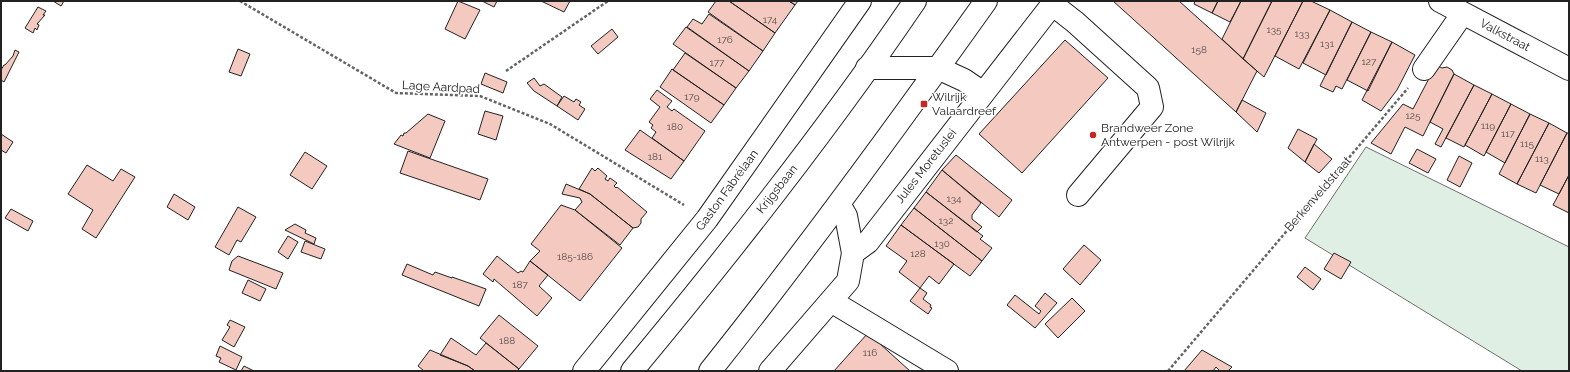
<svg xmlns="http://www.w3.org/2000/svg" width="1570" height="372" font-family="Raleway,sans-serif">
<rect width="100%" height="100%" fill="#fff"/>
<!-- green -->
<path fill="#e0efe3" stroke="#6f6f6f" d="M1366 147 1569 247V371H1522L1305 238Z"/>
<!-- building -->
<path fill="#f3c9c0" stroke="#222" d="M53 1H64L61 6Z
M458 1 480 10 465 39 445 29Z
M482 1H497L494 7Z
M541 1H570L564 12Z
M716 1H729L775 33 763 51 708 12Z
M729 1H789L795 5 775 33Z
M789 1H798L795 5Z
M1113 1H1179L1257 71 1236 112Z
M1195 1H1218L1212 13 1194 4Z
M1218 1H1241L1230 22 1212 13Z
M1241 1H1272L1243 59 1222 39Z
M1272 1H1303L1264 77 1243 59Z
M1303 1H1311L1330 10 1299 69 1275 56Z
M38 7 46 11 43 15H45L37 24 39 25 37 30 35 28 33 33 25 28Z
M1330 10 1352 22 1326 75 1303 63Z
M709 14 763 51 749 71 687 27 693 19 702 24Z
M1352 22 1371 32 1342 89 1336 86 1333 92 1320 86Z
M686 27 749 71 736 88 673 44Z
M612 29 618 37 598 54 591 46Z
M1371 32 1392 42 1368 91 1347 80Z
M1065 40 1108 78 1022 173 979 134Z
M1392 42 1415 55 1397 90 1381 111 1362 100Z
M238 49 250 54 241 76 229 72Z
M15 50 19 52 4 82 1 80V70L4 65H5L13 56Z
M685 53 736 88 724 105 673 70Z
M1436 65 1442 68 1447 67 1452 70 1454 74 1423 136 1405 127 1391 154 1371 143 1403 104 1413 109Z
M672 69 724 105 711 123 660 87Z
M485 73 507 82 503 93 481 84Z
M1454 74 1474 85 1441 147 1435 144 1443 129 1430 122Z
M534 78 540 86 544 84 562 97 557 106 534 91 527 83Z
M1474 85 1492 94 1464 147 1446 138Z
M657 90 672 101 667 107 672 111 674 109 705 131 684 161 652 138 656 132 651 128 653 125 649 122 660 107 650 99Z
M1492 94 1511 104 1484 156 1465 145Z
M564 96 574 102 576 99 581 102 579 105 585 109 578 120 557 106Z
M1242 100 1266 113 1257 132 1236 112Z
M1511 104 1530 114 1505 163 1486 152Z
M485 111 503 116 496 140 478 134Z
M428 114 445 121 430 158 394 144 401 135 403 136 404 133H406Z
M1530 114 1549 123 1517 184 1499 174Z
M1549 123 1567 133 1536 193 1517 184Z
M1298 129 1317 139 1305 162 1288 148Z
M640 130 684 161 671 179 625 150Z
M1567 133H1569V175L1559 194 1540 185Z
M1 134 13 142 6 153 1 150Z
M1314 144 1332 159 1319 173 1305 162Z
M1417 149 1436 159 1428 173 1409 163Z
M408 151 488 179 480 200 400 173Z
M305 152 327 166 312 189 290 175Z
M956 155 1012 200 999 217 942 170Z
M1459 156 1472 163 1460 187 1447 180Z
M87 165 113 181 121 169 135 177 96 238 82 229 93 210 68 194Z
M592 168 595 171 598 168 607 176 605 179 608 181 610 178 617 183 614 186 616 188 617 187 647 212 641 219V223L638 227 633 228 590 194 579 189Z
M942 170 981 203 972 215V219L982 227 977 232 926 192Z
M1569 175V213L1553 205Z
M566 184 590 194 633 228 620 245 575 210 582 202 580 198 562 194Z
M926 192 983 236 980 239 992 248 982 261 914 208Z
M174 194 195 207 188 220 167 207Z
M561 205 575 210 622 248 580 301 530 261 540 251 531 244Z
M238 207 256 217 241 242 237 240 229 255 215 247Z
M914 208 982 261 970 276 901 225Z
M11 209 33 221 28 231 5 218Z
M295 224 306 230 305 233 316 238 314 244 285 230Z
M901 225 954 264 939 284 929 276 920 288 899 272 907 261 886 246Z
M288 236 298 242 288 259 278 252Z
M305 241 325 249 321 259 301 252Z
M1084 245 1101 260 1080 285 1063 269Z
M1334 253 1351 262 1341 279 1324 269Z
M238 256 283 273 276 289 229 270 232 261Z
M497 256 518 273 521 271 523 272 530 261 548 275 539 286 552 298 537 316 494 279 493 282 483 274Z
M407 264 433 275 435 272 452 278V277L486 289 479 306 402 275Z
M1305 267 1321 279 1313 290 1297 277Z
M248 280 266 289 260 301 242 293Z
M920 288 927 293 923 299 931 305 930 307 932 308 928 314 910 301Z
M1045 293 1057 303 1035 328 1007 305 1015 295 1039 314 1041 311 1035 306Z
M1072 298 1085 311 1058 338 1045 324Z
M499 315 538 346 519 369 480 338Z
M230 320 245 327 234 347 222 340 230 327 227 325Z
M868 333 910 371H834Z
M451 338 476 355 486 343 519 369 517 371H475L468 366 440 355Z
M220 346 242 357 236 370 219 362 221 358 216 356Z
M430 350 468 366 475 371H424L418 366Z
M1202 350 1232 367 1228 371H1220L1216 367 1213 371H1184Z
M244 366 254 371H241Z"/>
<g fill="none" stroke-linecap="round" stroke-linejoin="round">
<defs>
<path id="minor" d="M1440 1 1569 69
M1052 4 1075 22 1148 88 1152 107 1078 195
M867 68H938L964 80 983 93
M1424 69 1463 13
M853 253 868 242 1055 1
M831 301 947 371
M584 371 707 219 860 1
M770 371 848 281 853 253 846 216 839 204"/>
<path id="major" d="M632 371C731 252 828 129 915 1
M710 371C806 251 897 126 986 1"/>
</defs>
<!-- minor casing -->
<use href="#minor" stroke="#222" stroke-width="24"/>
<!-- major casing -->
<use href="#major" stroke="#222" stroke-width="24"/>
<!-- path -->
<path stroke="#646464" stroke-width="2.5" stroke-dasharray="3 2" stroke-linecap="butt" d="M240 1 396 93 480 96 550 124 684 205
M506 71 608 1
M1168 371 1408 88"/>
<!-- minor -->
<use href="#minor" stroke="#fff" stroke-width="22"/>
<!-- major -->
<use href="#major" stroke="#fff" stroke-width="22"/>
</g>
<!-- markers -->
<g fill="#c62828" stroke="#fff" stroke-width="1.5">
<rect x="920" y="100" width="8" height="8" rx="2"/>
<circle cx="1093" cy="135" r="4"/>
</g>
<g text-anchor="middle" dominant-baseline="central" stroke-width="3" stroke-linejoin="round" paint-order="stroke">
<!-- number labels -->
<g font-size="10" fill="#564c4a">
<text x="770" y="19">174</text>
<text x="1274" y="29">135</text>
<text x="1302" y="33">133</text>
<text x="725" y="39">176</text>
<text x="1327" y="43">131</text>
<text x="1199" y="49">158</text>
<text x="1369" y="61">127</text>
<text x="717" y="62">177</text>
<text x="692" y="96">179</text>
<text x="1413" y="115">125</text>
<text x="1488" y="125">119</text>
<text x="675" y="126">180</text>
<text x="1508" y="133">117</text>
<text x="1527" y="143">115</text>
<text x="655" y="156">181</text>
<text x="1542" y="158">113</text>
<text x="954" y="198">134</text>
<text x="946" y="220">132</text>
<text x="942" y="243">130</text>
<text x="918" y="253">128</text>
<text x="575" y="256">185-186</text>
<text x="520" y="284">187</text>
<text x="507" y="340">188</text>
<text x="870" y="352">116</text>
</g>
<!-- street labels -->
<g font-size="12" fill="#222" stroke="#fff">
<text transform="translate(1505 35) rotate(28)">Valkstraat</text>
<text transform="translate(441 87) rotate(3)">Lage Aardpad</text>
<text transform="translate(926 166) rotate(-52)">Jules Moretuslei</text>
<text transform="translate(777 189) rotate(-52)">Krijgsbaan</text>
<text transform="translate(727 190) rotate(-54)">Gaston Fabrélaan</text>
<text transform="translate(1318 194) rotate(-49)">Berkenveldstraat</text>
</g>
<!-- poi labels -->
<g font-size="12" fill="#222" stroke="#fff" text-anchor="start">
<text x="932" y="97">Wilrijk<tspan x="932" dy="14">Valaardreef</tspan></text>
<text x="1101" y="128">Brandweer Zone<tspan x="1101" dy="14">Antwerpen - post Wilrijk</tspan></text>
</g>
</g>
<!-- border -->
<rect width="1570" height="372" fill="none" stroke="#222222" stroke-width="4"/>
</svg>
